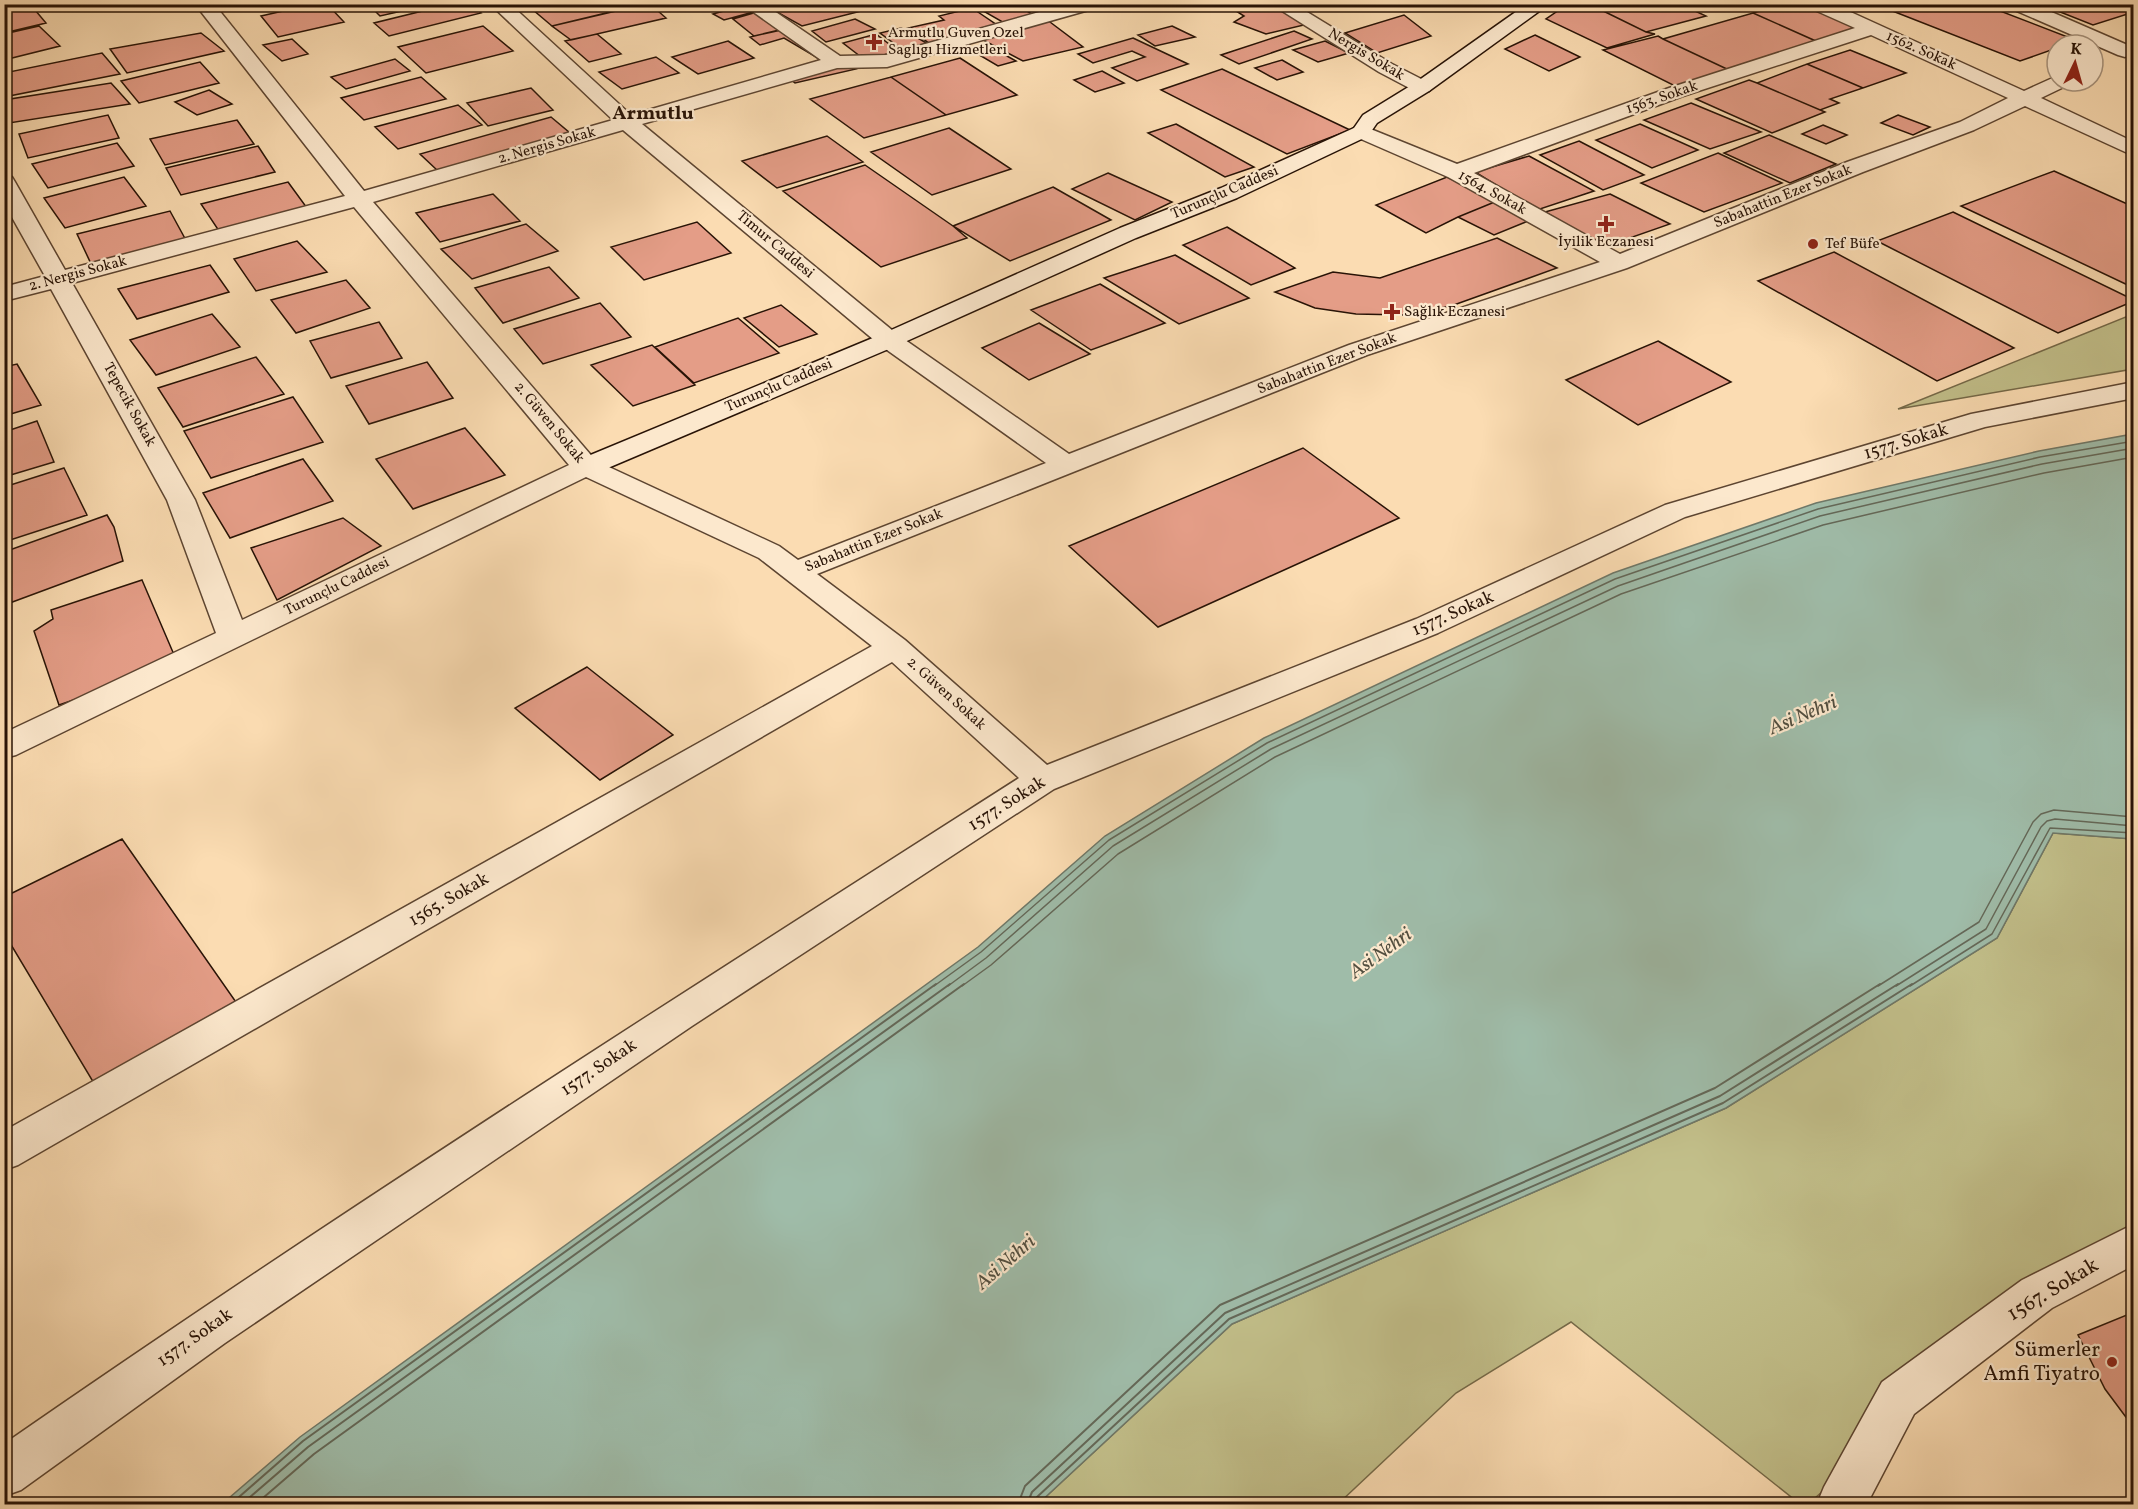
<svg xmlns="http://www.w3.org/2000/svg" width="2138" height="1509" font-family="Vollkorn,serif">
<rect width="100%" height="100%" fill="#fbdcb2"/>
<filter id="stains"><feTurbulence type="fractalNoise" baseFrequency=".00333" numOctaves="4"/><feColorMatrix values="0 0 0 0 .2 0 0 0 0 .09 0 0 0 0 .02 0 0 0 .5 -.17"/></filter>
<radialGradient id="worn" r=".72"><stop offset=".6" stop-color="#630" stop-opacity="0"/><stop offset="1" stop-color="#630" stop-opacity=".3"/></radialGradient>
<!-- green -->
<path fill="#c2bf8a" stroke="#756948" stroke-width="1.5" d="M2133 314V369L1898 409Z
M2053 833 2133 839V1223L1808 1504H1800L1571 1322 1456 1393 1338 1504H1038L1232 1324 1726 1108 1997 938Z"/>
<!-- water -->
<path fill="#9fbca9" stroke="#6f7868" stroke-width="1.5" d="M2133 434V839L2053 833 1997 938 1726 1108 1232 1324 1038 1504H222L300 1437 978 947 1105 836 1264 738 1613 573 1816 503 2039 451Z"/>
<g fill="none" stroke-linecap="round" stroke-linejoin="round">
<!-- shore-far1 -->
<path stroke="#646858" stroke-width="1.5" d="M934 986 981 952 1109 840 1267 743 1615 579 1818 509 2040 457 2134 441
M948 986 986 958 1113 846 1271 749 1618 586 1820 516 2042 464 2134 448
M962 986 991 965 1118 854 1275 757 1621 594 1823 525 2044 473 2134 457
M1878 986 1979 922 2033 822 2041 814 2054 810 2134 817
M1896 986 1986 929 2041 827 2047 821 2055 819 2134 826
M1910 986 1992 934 2050 828 2134 833"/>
<!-- shore -->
<path stroke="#646858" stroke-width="2" d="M231 1504 303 1441 936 984
M242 1504 308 1447 950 984
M256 1504 314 1454 964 984
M1018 1504 1025 1486 1220 1305 1715 1088 1880 984
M1027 1504 1032 1492 1225 1313 1720 1096 1898 984
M1035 1504 1037 1497 1229 1319 1723 1103 1912 984"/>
</g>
<!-- building -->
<path fill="#e49d87" stroke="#281306" stroke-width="1.5" d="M30 4 46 23 4 33V10Z
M314 4H327L344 22 278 37 261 16Z
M368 4H433L380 16Z
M451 4H470L481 13 389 36 374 23Z
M526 4H633L635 6 552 26Z
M646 4H650L666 18 571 40 552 26Z
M672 4H707L684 11Z
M772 4H889L802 26 766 6Z
M991 4H1016L1035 16 1006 24 978 8Z
M1023 4H1081L1043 14Z
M1219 4H1255L1232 10Z
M1257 4H1270L1308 24 1266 34 1234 22 1244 16 1236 11Z
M1293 4H1328L1304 11Z
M1568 4H1589L1646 32 1655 34 1607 48 1546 19Z
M1589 4H1680L1706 16 1646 32Z
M1783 4H1808L1863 28 1818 42 1753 13Z
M1918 4H1982L2078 41 2057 45V48L2020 61 1895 12Z
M2040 4H2134V12L2093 25Z
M745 5 757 11 724 20 713 14Z
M972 8 997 25 964 33 970 36 929 43 908 28 944 20 939 16Z
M757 12 781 30 754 36 733 19Z
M1753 13 1818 42 1729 70 1663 39Z
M1404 15 1431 36 1377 53 1345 33Z
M855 19 875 29 826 42 812 31Z
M1046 19 1083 47 1023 61 983 40Z
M39 26 60 46 4 60V34Z
M483 26 513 51 426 73 398 47Z
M796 26 856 69 795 83 785 75 823 61 784 38 760 45 750 37Z
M1172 26 1195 37 1155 46 1138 35Z
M901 28 928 44 903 50 880 33Z
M1294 31 1312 39 1239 64 1221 55Z
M201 33 224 51 127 73 110 49Z
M597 34 621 54 589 62 565 41Z
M876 34 898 51 865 60 843 43Z
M1535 35 1580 57 1549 71 1505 49Z
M1658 36 1663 39 1729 70 1675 86 1603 50Z
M1133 38 1188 64 1137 81 1112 68 1145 57 1132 51 1093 63 1078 54Z
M292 39 308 54 282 61 263 45Z
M728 41 754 58 698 74 672 57Z
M1325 41 1349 53 1318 62 1293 50Z
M1850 50 1906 73 1863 88 1807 64Z
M998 51 1016 61 998 66 981 56Z
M102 53 120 74 4 97V73Z
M656 57 679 73 622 89 599 72Z
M960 58 1017 95 946 115 891 77Z
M395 59 410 71 346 89 331 77Z
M1282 60 1303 72 1277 80 1255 68Z
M200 62 219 83 139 103 121 81Z
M1807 64 1863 88 1830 99 1839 103 1820 110 1757 83Z
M1222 69 1350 130 1287 154 1161 90Z
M1102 71 1124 83 1095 92 1074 80Z
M421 77 446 99 364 120 341 98Z
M891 77 946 115 864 138 810 99Z
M1749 80 1757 83 1825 112 1772 133 1696 99Z
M111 83 130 104 9 123 4 112V100Z
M531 88 553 110 488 126 467 103Z
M209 90 232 104 197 115 175 102Z
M1691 103 1761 132 1710 149 1644 120Z
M458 105 482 125 398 149 375 127Z
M108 115 119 138 28 158 19 134Z
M1898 115 1930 127 1913 135 1881 123Z
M551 117 570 133 438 171 420 154Z
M237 120 254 144 165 165 150 139Z
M1176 124 1254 167 1225 177 1148 133Z
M1640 124 1698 150 1652 168 1596 140Z
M1823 125 1847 135 1826 144 1802 134Z
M949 128 1011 169 932 195 871 152Z
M1769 135 1836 164 1790 183 1724 153Z
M827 136 863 162 777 188 742 161Z
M1579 141 1644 175 1603 190 1540 155Z
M117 143 134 166 48 188 32 164Z
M258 146 275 172 181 195 166 168Z
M1718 153 1782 183 1704 212 1641 183Z
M1529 156 1594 191 1537 210 1475 172Z
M865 165 953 226 967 238 881 267 783 191Z
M2054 171 2134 207V288L1961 206Z
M1108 173 1172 202 1135 220 1072 189Z
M124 177 146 206 65 228 44 198Z
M1447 177 1497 201 1458 217 1426 233 1376 205Z
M288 182 307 208 219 231 201 204Z
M1053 187 1111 220 1010 261 953 226Z
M493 194 520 221 440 242 416 213Z
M1610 194 1670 224 1604 247 1545 212Z
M1497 201 1533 219 1494 235 1458 217Z
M170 211 188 244 93 268 77 234Z
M1953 212 2134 300V301L2058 333 1877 241Z
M697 222 731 253 644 280 611 247Z
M526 224 558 251 472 279 441 249Z
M1227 227 1295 268 1251 285 1183 245Z
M1497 238 1557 268 1451 306 1404 315 1356 314 1315 308 1275 292 1333 272 1380 278Z
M297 241 327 272 256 291 234 259Z
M1834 252 2014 348 1937 381 1758 281Z
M1175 255 1249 298 1179 324 1104 278Z
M210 265 229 292 137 319 118 289Z
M549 267 579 298 503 323 475 288Z
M346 280 370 308 296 333 271 300Z
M1100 284 1165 323 1091 350 1031 310Z
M600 303 631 337 543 364 514 329Z
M781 305 817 334 779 347 744 318Z
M212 314 240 347 156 375 130 340Z
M738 318 779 353 694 383 655 347Z
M379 322 402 358 331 378 310 341Z
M1039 323 1090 354 1029 380 982 348Z
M1658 341 1731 382 1638 425 1566 380Z
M652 345 695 385 633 406 591 365Z
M256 357 284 394 183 427 158 388Z
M427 362 453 398 369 424 346 386Z
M17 364 41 405 4 416V367Z
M293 397 323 442 211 478 184 431Z
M37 421 54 462 4 477V432Z
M465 428 505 475 413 509 376 459Z
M1303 448 1399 518 1158 627 1069 546Z
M303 459 333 501 230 538 203 493Z
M64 468 87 515 4 542V487Z
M107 515 114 527 123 561 7 604 4 598V552Z
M343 518 381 546 277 600 251 548Z
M142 580 178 664 59 705 34 631 53 619 51 610Z
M587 667 673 735 600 780 515 708Z
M122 839 238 1005 95 1085 4 933V897Z
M2134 1312V1428L2105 1389 2078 1335Z"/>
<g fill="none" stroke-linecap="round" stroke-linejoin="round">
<defs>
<path id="street" d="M195 4H214L364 191 613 120 490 4H510L631 115 821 60 742 4H764L840 56 886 55 1068 4H1099L1096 8 887 67 837 68 642 124 898 335 1069 454 1349 345 1600 262 1448 177 1354 136 1351 132 1354 128 1361 126 1368 128 1457 164 1669 88 1855 28 1810 8 1807 4H1833L2024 91 2057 76V81H2071L2068 85 2041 98 2134 142V156L2025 106 1974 130 1863 172 1627 268 1367 355 817 574 905 640 1047 765 1416 619 1665 505 1971 414 2134 382V398L1985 427 1685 517 1438 633 1054 789 692 1026 225 1343 21 1490 4 1496V1444C337 1213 678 996 1019 778L892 662 18 1165 4 1170V1131L872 646 759 558 586 477 16 755 4 758V733L216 633 167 500 51 289 4 301V287L45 276 4 203V176L12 177 15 182 65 270 345 196ZM1871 35 2008 98 1960 122 1847 162 1620 254 1474 173 1683 96ZM623 130 880 345 1046 463 798 560 779 546 596 461 373 202ZM354 207 569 465 242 620 195 500 72 283Z
M1271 4H1294L1392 64 1429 83 1432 87 1429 91H1415L1379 72Z
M2007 4H2033L2132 47 2134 53 2125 57 2118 55 2010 8Z
M2134 1224V1265L2052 1308 1914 1414 1867 1504H1817L1824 1487 1882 1382 2022 1280Z"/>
<path id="secondary" d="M1527 4H1549L1429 91 1377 123 1368 136 1237 198 1136 238 898 345 596 473 586 475 576 473 572 467 576 461 880 335 1120 228 1221 188 1354 128 1363 115 1415 83Z"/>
</defs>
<!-- street casing -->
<use href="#street" stroke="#5d4531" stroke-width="3"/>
<!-- secondary casing -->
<use href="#secondary" stroke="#281306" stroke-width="3"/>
<!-- street -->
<use href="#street" fill="#fce8cd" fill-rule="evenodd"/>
<!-- secondary -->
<use href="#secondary" fill="#fce8cd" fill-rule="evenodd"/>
</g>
<!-- markers -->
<g fill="#8f2418" stroke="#fce8cd" stroke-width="2">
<path d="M871 33h6v6h6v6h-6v6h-6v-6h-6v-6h6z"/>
<path d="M1603 215h6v6h6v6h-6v6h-6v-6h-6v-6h6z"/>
<circle cx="1813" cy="244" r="6"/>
<path d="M1389 303h6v6h6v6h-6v6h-6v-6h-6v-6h6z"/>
<circle cx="2112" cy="1362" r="6"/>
</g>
<g text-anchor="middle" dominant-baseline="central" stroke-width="4.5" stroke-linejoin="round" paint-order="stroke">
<!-- far-poi labels -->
<g font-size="15" fill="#281306" stroke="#fce8cd" text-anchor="start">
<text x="888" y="33">Armutlu Guven Ozel<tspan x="888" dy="17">Saglıgı Hizmetleri</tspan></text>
<text x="1606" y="242" text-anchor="middle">İyilik Eczanesi</text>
<text x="1825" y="244">Tef Büfe</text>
<text x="1404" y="312">Sağlık Eczanesi</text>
</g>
<!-- far-street labels -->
<g font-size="15" fill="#281306" stroke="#fce8cd">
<text transform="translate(1921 51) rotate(24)">1562. Sokak</text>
<text transform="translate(1366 55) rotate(31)">Nergis Sokak</text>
<text transform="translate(1662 98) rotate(-19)">1563. Sokak</text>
<text transform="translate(547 146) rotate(-16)">2. Nergis Sokak</text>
<text transform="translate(1225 193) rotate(-23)">Turunçlu Caddesi</text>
<text transform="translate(1492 193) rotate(29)">1564. Sokak</text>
<text transform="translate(1783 197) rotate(-22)">Sabahattin Ezer Sokak</text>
<text transform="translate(775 245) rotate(40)">Timur Caddesi</text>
<text transform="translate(78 274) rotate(-15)">2. Nergis Sokak</text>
<text transform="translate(1327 364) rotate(-21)">Sabahattin Ezer Sokak</text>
<text transform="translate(779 386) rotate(-23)">Turunçlu Caddesi</text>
<text transform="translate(129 405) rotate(61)">Tepecik Sokak</text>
<text transform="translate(549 423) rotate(50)">2. Güven Sokak</text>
<text transform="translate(874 541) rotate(-22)">Sabahattin Ezer Sokak</text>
<text transform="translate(337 587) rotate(-26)">Turunçlu Caddesi</text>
<text transform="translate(946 694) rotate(42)">2. Güven Sokak</text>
</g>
<!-- street labels -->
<g font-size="18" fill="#281306" stroke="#fce8cd">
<text transform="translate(1906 442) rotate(-17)">1577. Sokak</text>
<text transform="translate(1453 614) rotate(-24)">1577. Sokak</text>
<text transform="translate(1007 804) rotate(-32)">1577. Sokak</text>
<text transform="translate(449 900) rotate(-30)">1565. Sokak</text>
<text transform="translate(599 1068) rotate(-34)">1577. Sokak</text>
<text transform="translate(195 1338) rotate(-35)">1577. Sokak</text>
</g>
<!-- far-district labels -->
<g font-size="20" font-weight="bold" fill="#281306" stroke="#fce8cd">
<text x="653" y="114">Armutlu</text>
</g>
<!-- water labels -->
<g font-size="20" font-style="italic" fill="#524e3f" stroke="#fce8cd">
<text transform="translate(1803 716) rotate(-23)">Asi Nehri</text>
<text transform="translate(1381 954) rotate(-36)">Asi Nehri</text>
<text transform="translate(1006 1263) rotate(-41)">Asi Nehri</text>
</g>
<!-- near-street labels -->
<g font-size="21" fill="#281306" stroke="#fce8cd">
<text transform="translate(2053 1290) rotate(-31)">1567. Sokak</text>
</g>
<!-- near-poi labels -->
<g font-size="21" fill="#281306" stroke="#fce8cd" text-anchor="end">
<text x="2100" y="1350">Sümerler<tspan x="2100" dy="24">Amfi Tiyatro</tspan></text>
</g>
</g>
<!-- margin -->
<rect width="2138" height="1509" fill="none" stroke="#fbdcb2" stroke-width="24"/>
<rect x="6" y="6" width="2126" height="1497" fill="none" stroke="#281306" stroke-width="3"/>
<rect x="12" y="12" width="2114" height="1485" fill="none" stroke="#281306" stroke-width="1.5"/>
<!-- north arrow -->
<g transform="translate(2075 63) rotate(5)"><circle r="28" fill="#fce8cd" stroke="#a7937d" stroke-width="1.5"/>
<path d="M0-4.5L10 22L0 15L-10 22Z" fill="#8f2418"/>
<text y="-9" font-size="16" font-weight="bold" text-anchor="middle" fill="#281306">K</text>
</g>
<rect width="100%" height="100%" filter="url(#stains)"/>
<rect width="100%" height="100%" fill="url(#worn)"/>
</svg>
